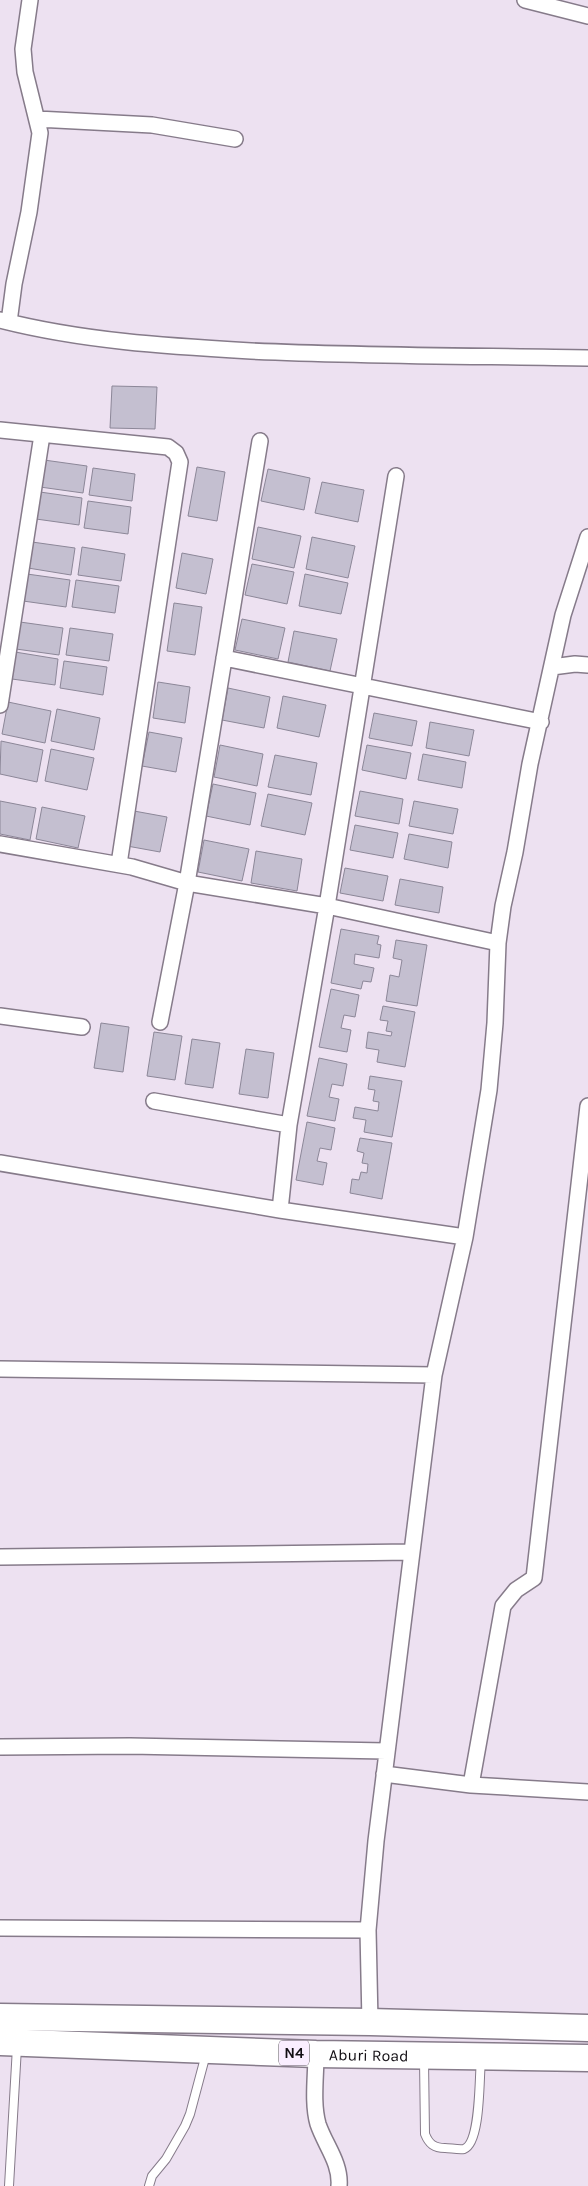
<svg xmlns="http://www.w3.org/2000/svg" width="588" height="2186" font-family="Karla,sans-serif">
<rect width="100%" height="100%" fill="#ede1f1"/>
<!-- building -->
<path fill="#c4bfd0" stroke="#8c8798" d="M112 386 157 387 155 429 110 428Z
M44 460 87 466 83 493 40 487Z
M197 467 225 472 217 521 188 516Z
M93 468 135 474 132 501 89 495Z
M268 469 310 478 304 510 261 501Z
M322 482 364 490 358 522 315 513Z
M40 492 82 498 79 525 36 519Z
M88 501 131 507 128 534 84 528Z
M258 527 301 536 294 568 252 559Z
M312 537 355 546 348 578 306 569Z
M32 542 75 548 71 575 28 568Z
M82 547 125 554 121 581 78 575Z
M182 553 213 559 206 594 176 588Z
M252 564 294 572 287 604 245 595Z
M27 574 70 580 66 607 23 601Z
M305 574 348 583 341 614 299 606Z
M76 580 119 586 115 613 72 607Z
M174 603 202 607 195 655 167 651Z
M242 619 285 628 278 659 235 650Z
M20 622 63 628 59 655 16 649Z
M70 628 113 634 109 661 66 655Z
M294 631 337 639 330 671 288 662Z
M15 652 58 659 55 685 12 679Z
M64 661 107 667 103 695 60 688Z
M158 682 190 687 185 723 153 718Z
M228 688 270 697 264 728 222 720Z
M283 696 326 705 319 737 277 728Z
M8 702 51 711 45 743 2 734Z
M57 709 100 718 94 750 51 741Z
M374 713 417 721 412 746 369 738Z
M430 722 474 730 469 756 426 748Z
M149 732 182 738 176 772 142 766Z
M1 741 43 750 37 782 0 774Z
M220 745 263 754 257 786 214 777Z
M367 745 411 753 406 779 362 770Z
M51 749 94 758 87 790 45 781Z
M423 754 466 762 462 788 418 780Z
M275 755 317 763 311 795 268 787Z
M213 784 256 793 250 825 206 816Z
M360 791 403 799 399 824 355 816Z
M268 794 312 803 305 835 261 826Z
M0 801 36 808 30 840 0 834Z
M414 801 458 809 453 834 409 826Z
M42 807 85 816 78 848 36 839Z
M134 811 167 817 160 852 127 846Z
M355 825 398 833 393 858 350 850Z
M409 834 452 842 448 868 404 859Z
M204 840 249 849 242 881 198 872Z
M256 851 302 859 297 891 251 883Z
M345 868 388 876 383 901 340 893Z
M400 879 443 887 439 913 395 905Z
M341 929 379 936 377 944 381 945 379 958 355 954 354 964 374 968 371 982 363 981 361 989 331 983Z
M396 940 427 945 417 1006 386 1001 390 975 399 977 402 960 393 958Z
M331 989 359 995 355 1017 344 1015 341 1028 351 1030 347 1052 319 1047Z
M383 1006 415 1012 405 1067 377 1062 379 1050 366 1048 368 1032 391 1036 392 1032 386 1031 388 1021 380 1020Z
M101 1023 129 1027 123 1072 94 1068Z
M154 1032 182 1036 175 1080 147 1076Z
M192 1039 220 1043 213 1088 185 1084Z
M246 1049 274 1053 268 1098 239 1094Z
M319 1058 347 1064 343 1086 332 1084 329 1097 339 1099 335 1121 307 1116Z
M370 1076 402 1081 392 1137 364 1132 366 1120 353 1118 355 1107 378 1111 379 1102 373 1101 375 1090 368 1089Z
M307 1122 335 1128 331 1150 320 1148 317 1161 327 1163 323 1185 296 1180Z
M360 1138 392 1143 382 1199 350 1193 352 1179 359 1180 361 1172 367 1173 368 1164 362 1163 364 1153 357 1151Z"/>
<g fill="none" stroke-linecap="round" stroke-linejoin="round">
<defs>
<path id="service" d="M424 2060 425 2134C429 2144 434 2148 445 2148 450 2148 459 2150 464 2149 481 2143 479 2077 481 2060
M9 2186 17 2047
M149 2186 152 2176 166 2159 185 2126 190 2114 206 2054"/>
<path id="minor" d="M525 0 588 16
M37 119 152 125 235 139
M0 320C82 341 166 346 251 351 363 356 476 356 588 358
M9 322 14 284 29 212 40 133 25 72 23 49 30 0
M0 430 168 447 176 453 180 462 119 864
M260 441 187 883 327 906 498 943
M224 658 541 722
M552 667 575 664 588 665
M0 705 42 435
M0 844 132 867 187 883 160 1022
M0 1016 82 1027
M154 1101 289 1125
M0 1163 280 1210 465 1237
M280 1210 289 1125 327 906 396 476
M0 1369 434 1375
M0 1557 412 1552
M0 1747 130 1746 386 1751
M384 1774 471 1785 588 1792
M471 1785 503 1606 516 1590 534 1578 588 1106
M0 1928 368 1930
M370 2022 368 1930 376 1841 434 1375 465 1237 489 1090 495 1023 498 943 503 906 515 852 530 764 563 615 588 537
M316 2054C316 2076 312 2103 318 2124 325 2145 341 2163 339 2186"/>
<g id="trunk">
<path d="M0 2017 370 2022 588 2028"/>
<path id="s1" d="M0 2042 316 2054 588 2058"/>
</g>
</defs>
<!-- service casing -->
<use href="#service" stroke="#867b8a" stroke-width="10"/>
<!-- minor casing -->
<use href="#minor" stroke="#867b8a" stroke-width="18"/>
<!-- trunk casing -->
<use href="#trunk" stroke="#867b8a" stroke-width="29"/>
<!-- service -->
<use href="#service" stroke="#fff" stroke-width="8"/>
<!-- minor -->
<use href="#minor" stroke="#fff" stroke-width="15"/>
<!-- trunk -->
<use href="#trunk" stroke="#fff" stroke-width="26"/>
</g>
<g text-anchor="middle" dominant-baseline="central" stroke-width="4" stroke-linejoin="round" paint-order="stroke">
<!-- shield labels -->
<rect fill="#faeeff" stroke="#58515a" stroke-width="1" x="279" y="2040.5" width="30" height="25" rx="4"/>
<g font-size="15" font-weight="bold" fill="#120e13">
<text x="294" y="2053">N4</text>
</g>
<!-- street labels -->
<g font-size="16" fill="#120e13" stroke="#faeeff">
<text stroke="none"><textPath href="#s1" startOffset="369">Aburi Road</textPath></text>
</g>
</g>
</svg>
